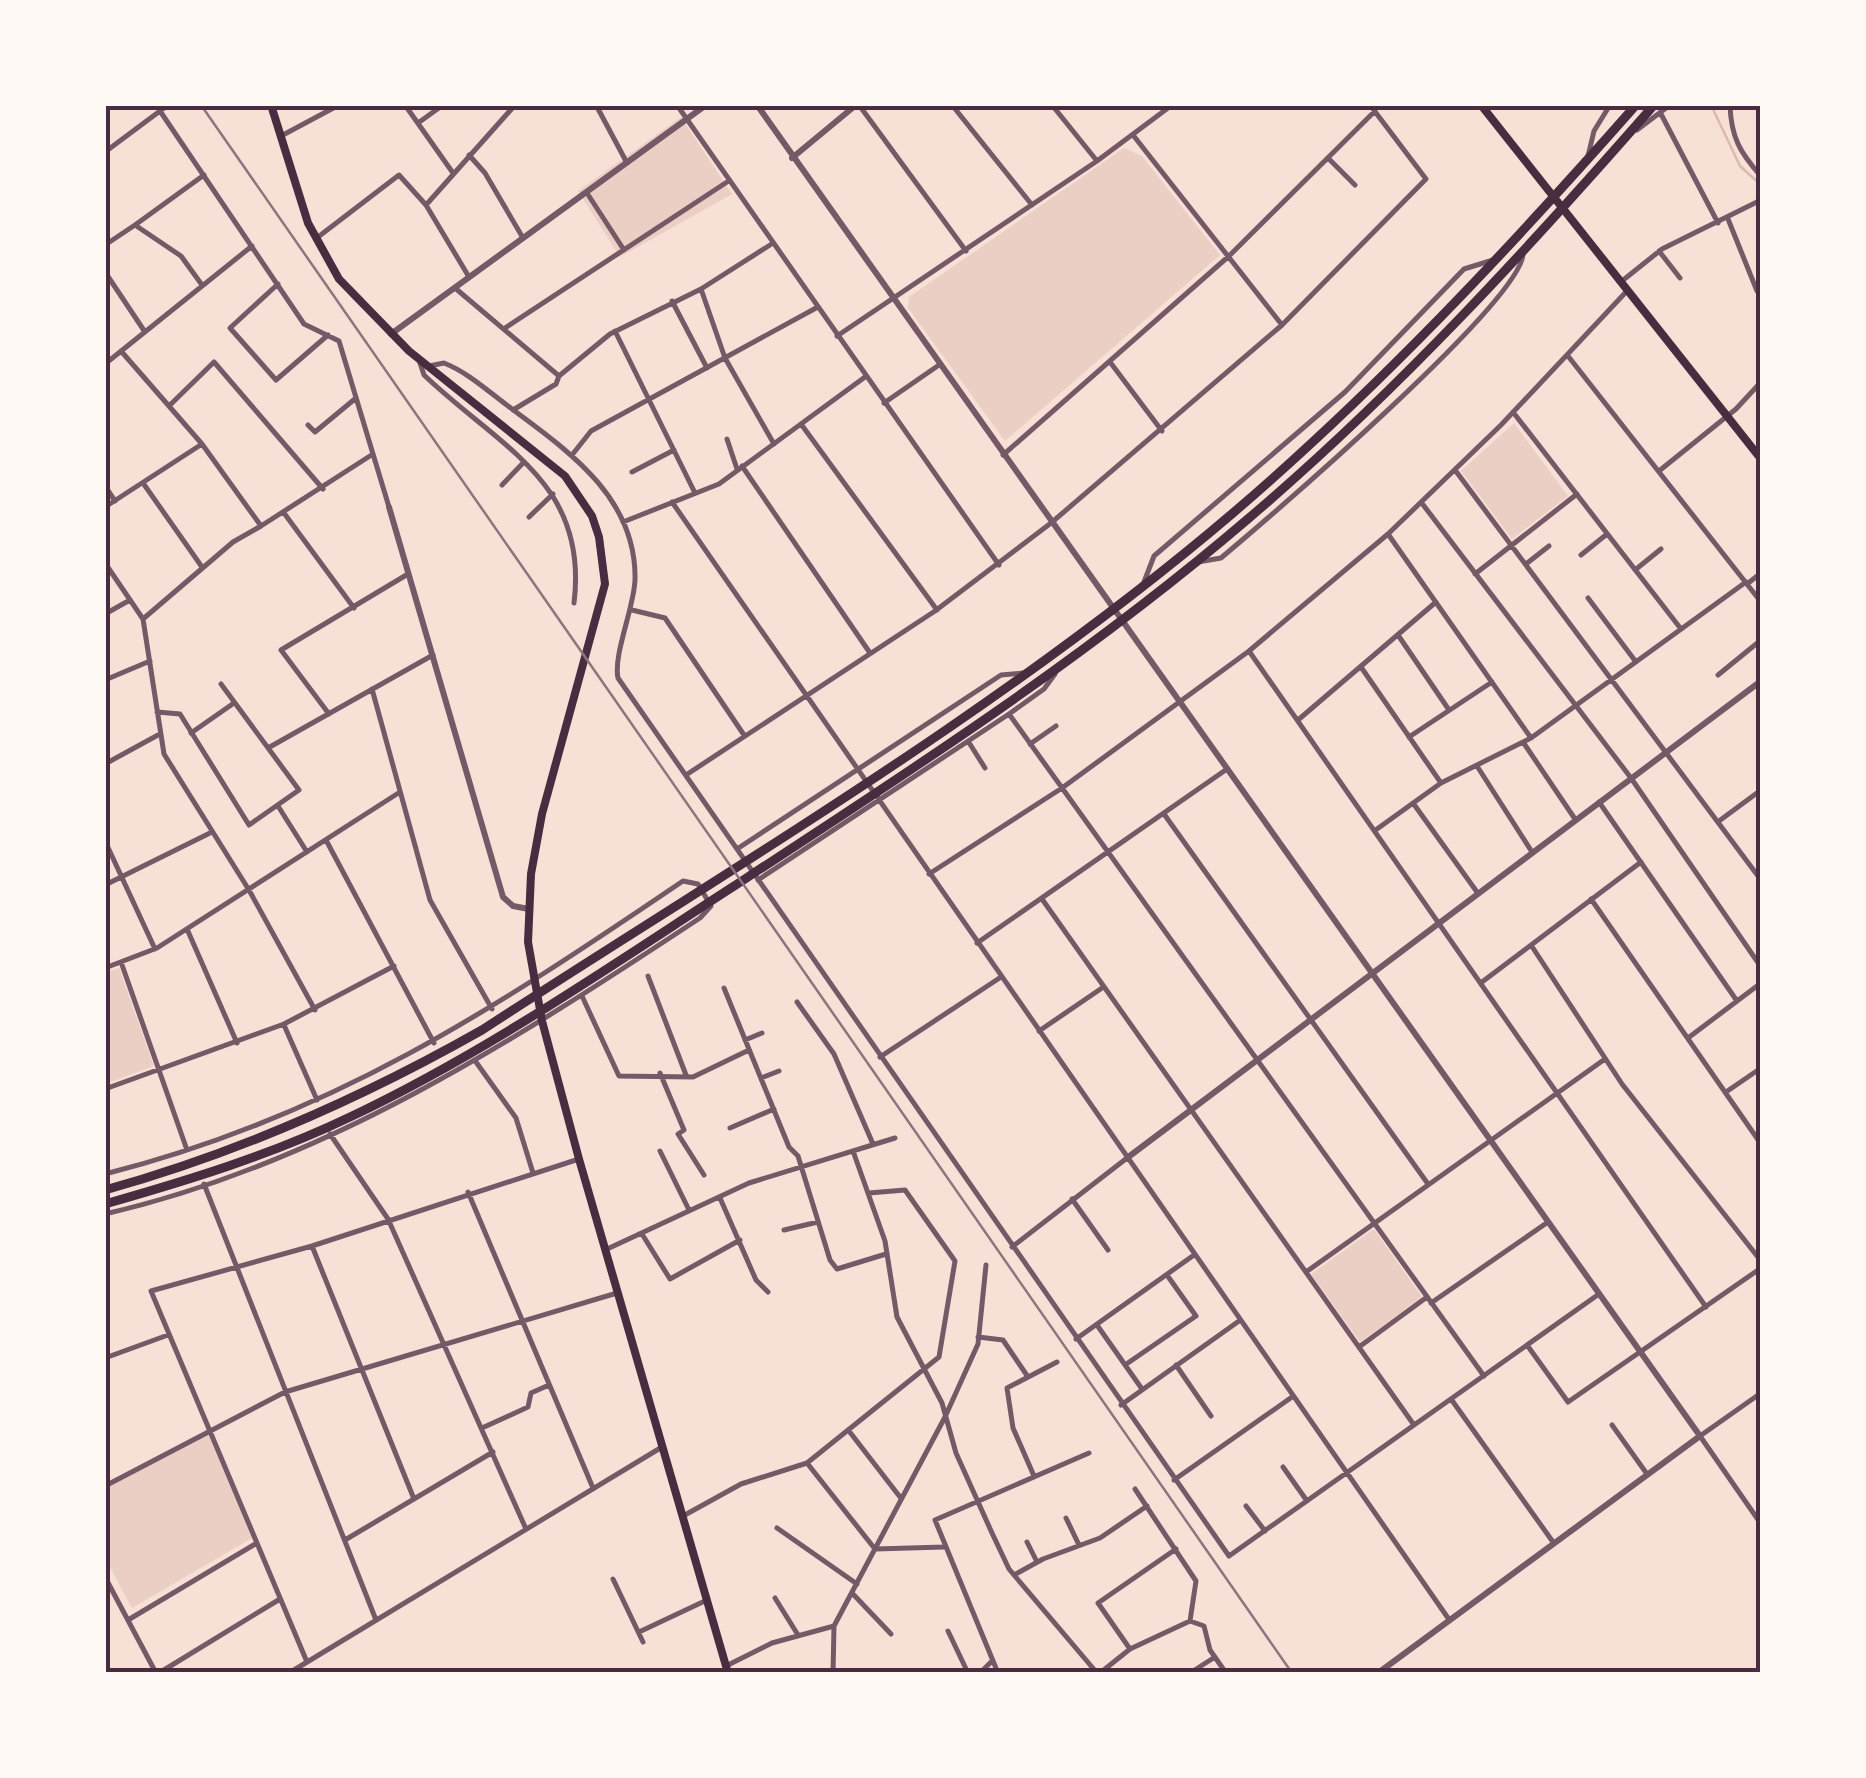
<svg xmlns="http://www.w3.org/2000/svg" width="1866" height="1778" font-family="Montserrat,sans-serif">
<rect width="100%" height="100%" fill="#f7e1d7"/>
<!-- green -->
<path fill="#ebcfc5" d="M681 117 732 194 620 257 578 191Z
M1124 148 1142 156 1220 255 1005 441 908 308 909 297Z
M1514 423 1568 496 1512 539 1461 471Z
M119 968 154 1066 108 1083 105 973Z
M1374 1229 1422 1297 1360 1342 1311 1274Z
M208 1433 254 1537 132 1608 105 1558V1489Z"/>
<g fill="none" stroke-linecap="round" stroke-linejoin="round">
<!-- stream -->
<path stroke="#dcb8b0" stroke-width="2.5" d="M1711 105 1740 166 1761 185"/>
<!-- minor -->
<path stroke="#755966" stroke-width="5" d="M405 105 453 173
M596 105 627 163
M677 105 999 565
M859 105 966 251
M952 105 1032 205
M1730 105C1731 137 1740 153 1761 176
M160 111 304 324 339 341 373 454 261 526
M1661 114 1718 223
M418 123 443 105
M1637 130 1670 105
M1133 135 1282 325
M281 136 339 105
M105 152 168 105
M469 155 485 173 523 238
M1588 156 1594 131 1610 105
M1329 159 1355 185
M1097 161 1172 105
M587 193 624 250
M426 205 515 105
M1728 219 1757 291
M135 225 204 175
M318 237 399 175 426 205 469 277
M105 245 135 225 181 256 202 285
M1659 251 1680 278
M105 272 145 332
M1622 281 1662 249 1761 200
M278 284 230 328 276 380 328 335
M455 288 559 376 610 334 701 289 770 245
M701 289 725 358 774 444
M672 301 707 368
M505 328 727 182
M615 331 695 493
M837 336 1097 161 1052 105
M1568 356 1761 602
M419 360 424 375C499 447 589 482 574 603
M1110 362 1162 431
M105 364 252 246
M429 366 444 363C467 372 488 391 508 406 567 450 637 497 635 580 634 608 613 655 618 678L1229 1556 1599 1294
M884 403 939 365
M170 405 214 362 323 489
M513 410 556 384 559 376
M1513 412 1681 629
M801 424 937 610
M308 425 315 432 356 398
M727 439 737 469
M373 454 389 507
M572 455 591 431 816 308
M1003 455 1229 256 1375 111
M742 466 870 653
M1455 470 1761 880
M1659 471 1736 409 1761 382
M632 472 674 450
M143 483 202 567
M502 485 524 462
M105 486 115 501
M672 502 1448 1618
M1421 502 1631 778 1761 967
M105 507 202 444 121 351
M284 513 354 608
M529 517 553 494
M623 522 719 484 865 377
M1388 534 1531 738
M1581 555 1607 534
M1198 562 1221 558C1272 515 1517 305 1523 255
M105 563 143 619 164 754 249 890 315 1010
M1526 564 1549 546
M1635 570 1661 549
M1475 574 1577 494
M1144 582 1154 556 1345 392 1464 269 1493 260
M1747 584 1761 573
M1588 598 1636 662
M632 610 665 618 744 735
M105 614 130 600
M143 619 233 542 261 526 202 444
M1398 635 1449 710
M1249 651 1706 1307
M1361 667 1441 783 1377 829
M1718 675 1761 640
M105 680 150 661
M372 689 430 900 492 1009
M157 712 180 714 249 825 299 790 221 684
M329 714 281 650 408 574
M1009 714 1484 1376
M1298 720 1436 602
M191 733 234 703
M1409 737 1492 682
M968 741 985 768
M1523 742 1575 819
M1030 744 1056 726
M268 748 433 655
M105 764 158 735
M1477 766 1532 852
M686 775 935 611 1051 523 1282 325 1426 179 1370 105
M1441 783 1531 738 1746 582
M1599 802 1737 1001
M1413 803 1477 892
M278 806 307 852
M1164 814 1428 1184
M1719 821 1761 790
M326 840 434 1043
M105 841 155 949
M737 849 1001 675 1023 673
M929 874 1062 788 1249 651 1388 534 1501 425 1626 292
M758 880 1009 714 1044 689 1055 674
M105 885 212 832
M1042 899 1414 1425
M1591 899 1761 1144
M187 929 237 1043
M977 943 1227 769
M1531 945 1622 1084 1761 1261
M121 962 187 1150
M105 968 157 948 400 792
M648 976 686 1075
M1482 982 1641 862
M724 988 789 1147 798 1156 830 1260 837 1269 886 1254
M582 996 619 1076 693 1077 749 1050
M797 1002 834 1054 873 1144
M284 1025 317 1100
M1039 1031 1102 988
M1688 1038 1761 983
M745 1040 762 1033
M880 1057 1001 977
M476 1062 516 1118 533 1173
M660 1073 684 1130 678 1134 704 1175
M761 1078 779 1071
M105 1089 284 1024 394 966
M1726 1092 1761 1068
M730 1128 774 1109
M330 1134 388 1219 526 1529
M660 1151 689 1210
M853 1151 885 1241 897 1317 942 1403 956 1453 992 1533 1009 1569 1097 1673
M105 1174C331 1117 494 1009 683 881L698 884 711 906 700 918C515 1040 324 1164 105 1214
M204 1184 376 1620
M468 1192 593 1488
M720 1198 756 1280 768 1292
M1072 1199 1108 1250
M784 1230 818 1222
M642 1234 670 1279 740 1240
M312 1246 414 1499
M1012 1247 1127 1158
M605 1250 749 1183 895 1138
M1306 1272 1605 1059
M1431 1303 1548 1222
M1097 1325 1142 1389
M978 1337 1003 1340 1028 1377
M1076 1339 1194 1255
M1527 1345 1568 1402 1761 1268
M1359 1347 1427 1297
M105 1358 168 1335
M1125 1365 1196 1316 1167 1275
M1176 1365 1211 1416
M1761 1393 1700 1436 1761 1524
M1451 1399 1553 1542
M1121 1405 1239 1321
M1612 1425 1647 1474
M482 1428 528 1407 531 1393 549 1385
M849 1431 900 1497
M807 1463 875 1549 944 1547
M1283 1467 1307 1501
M1034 1476 1013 1428 1007 1388 1057 1362
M1174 1480 1292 1397
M105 1486 285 1392 617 1293
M1246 1506 1265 1531
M683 1516 741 1484 807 1463 939 1357 955 1261 905 1190 869 1193
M1066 1518 1079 1545
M777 1528 857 1584
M345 1540 493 1452
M1027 1542 1037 1562
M1014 1575 1043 1559 1100 1538 1147 1506
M105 1577 156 1673
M613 1579 643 1642
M852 1593 891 1634
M775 1598 798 1635
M128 1620 257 1543
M1190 1621 1204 1626 1210 1650 1226 1673
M948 1631 968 1673
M639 1632 707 1600
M1130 1649 1098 1603 1176 1549
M307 1662 151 1291 312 1246 579 1159
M726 1666 772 1643 834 1626
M159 1673 280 1599
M289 1673 662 1447
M833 1673 834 1626 945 1417 978 1344 986 1265
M980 1673 991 1662
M998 1673 935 1520 1089 1453
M1100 1673 1130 1649 1190 1621 1196 1581 1135 1489
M1190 1673 1215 1657"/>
<!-- tertiary -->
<path stroke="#755966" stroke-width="6" d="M757 105 1700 1436 1378 1673
M792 158 856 105
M391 334 706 105
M389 507 503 897 513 906 529 909
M1127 1158 1761 681"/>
<!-- secondary -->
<path stroke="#4a2c40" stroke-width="8" d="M271 105 308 223 339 279 409 351 565 476 592 516 599 537 605 584 542 814 531 874 528 942 542 1021 579 1159 728 1673"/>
<!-- primary -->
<path stroke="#4a2c40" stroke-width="8" d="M1481 105 1761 459"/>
<!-- trunk -->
<path stroke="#4a2c40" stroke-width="9" d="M105 1190C238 1153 362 1098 482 1030 736 865 1002 710 1233 513 1379 388 1509 249 1636 105
M105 1204C189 1180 271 1155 350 1117 485 1053 606 969 731 888 909 772 1087 657 1249 518 1396 393 1527 250 1654 105"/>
<!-- rail -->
<path stroke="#8f747c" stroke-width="2.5" d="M201 105 1292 1673"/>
</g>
<!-- border -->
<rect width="1866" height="1778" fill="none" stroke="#fffaf5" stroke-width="215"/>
<rect x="108" y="108" width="1650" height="1562" fill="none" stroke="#4a2c40" stroke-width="4"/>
</svg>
